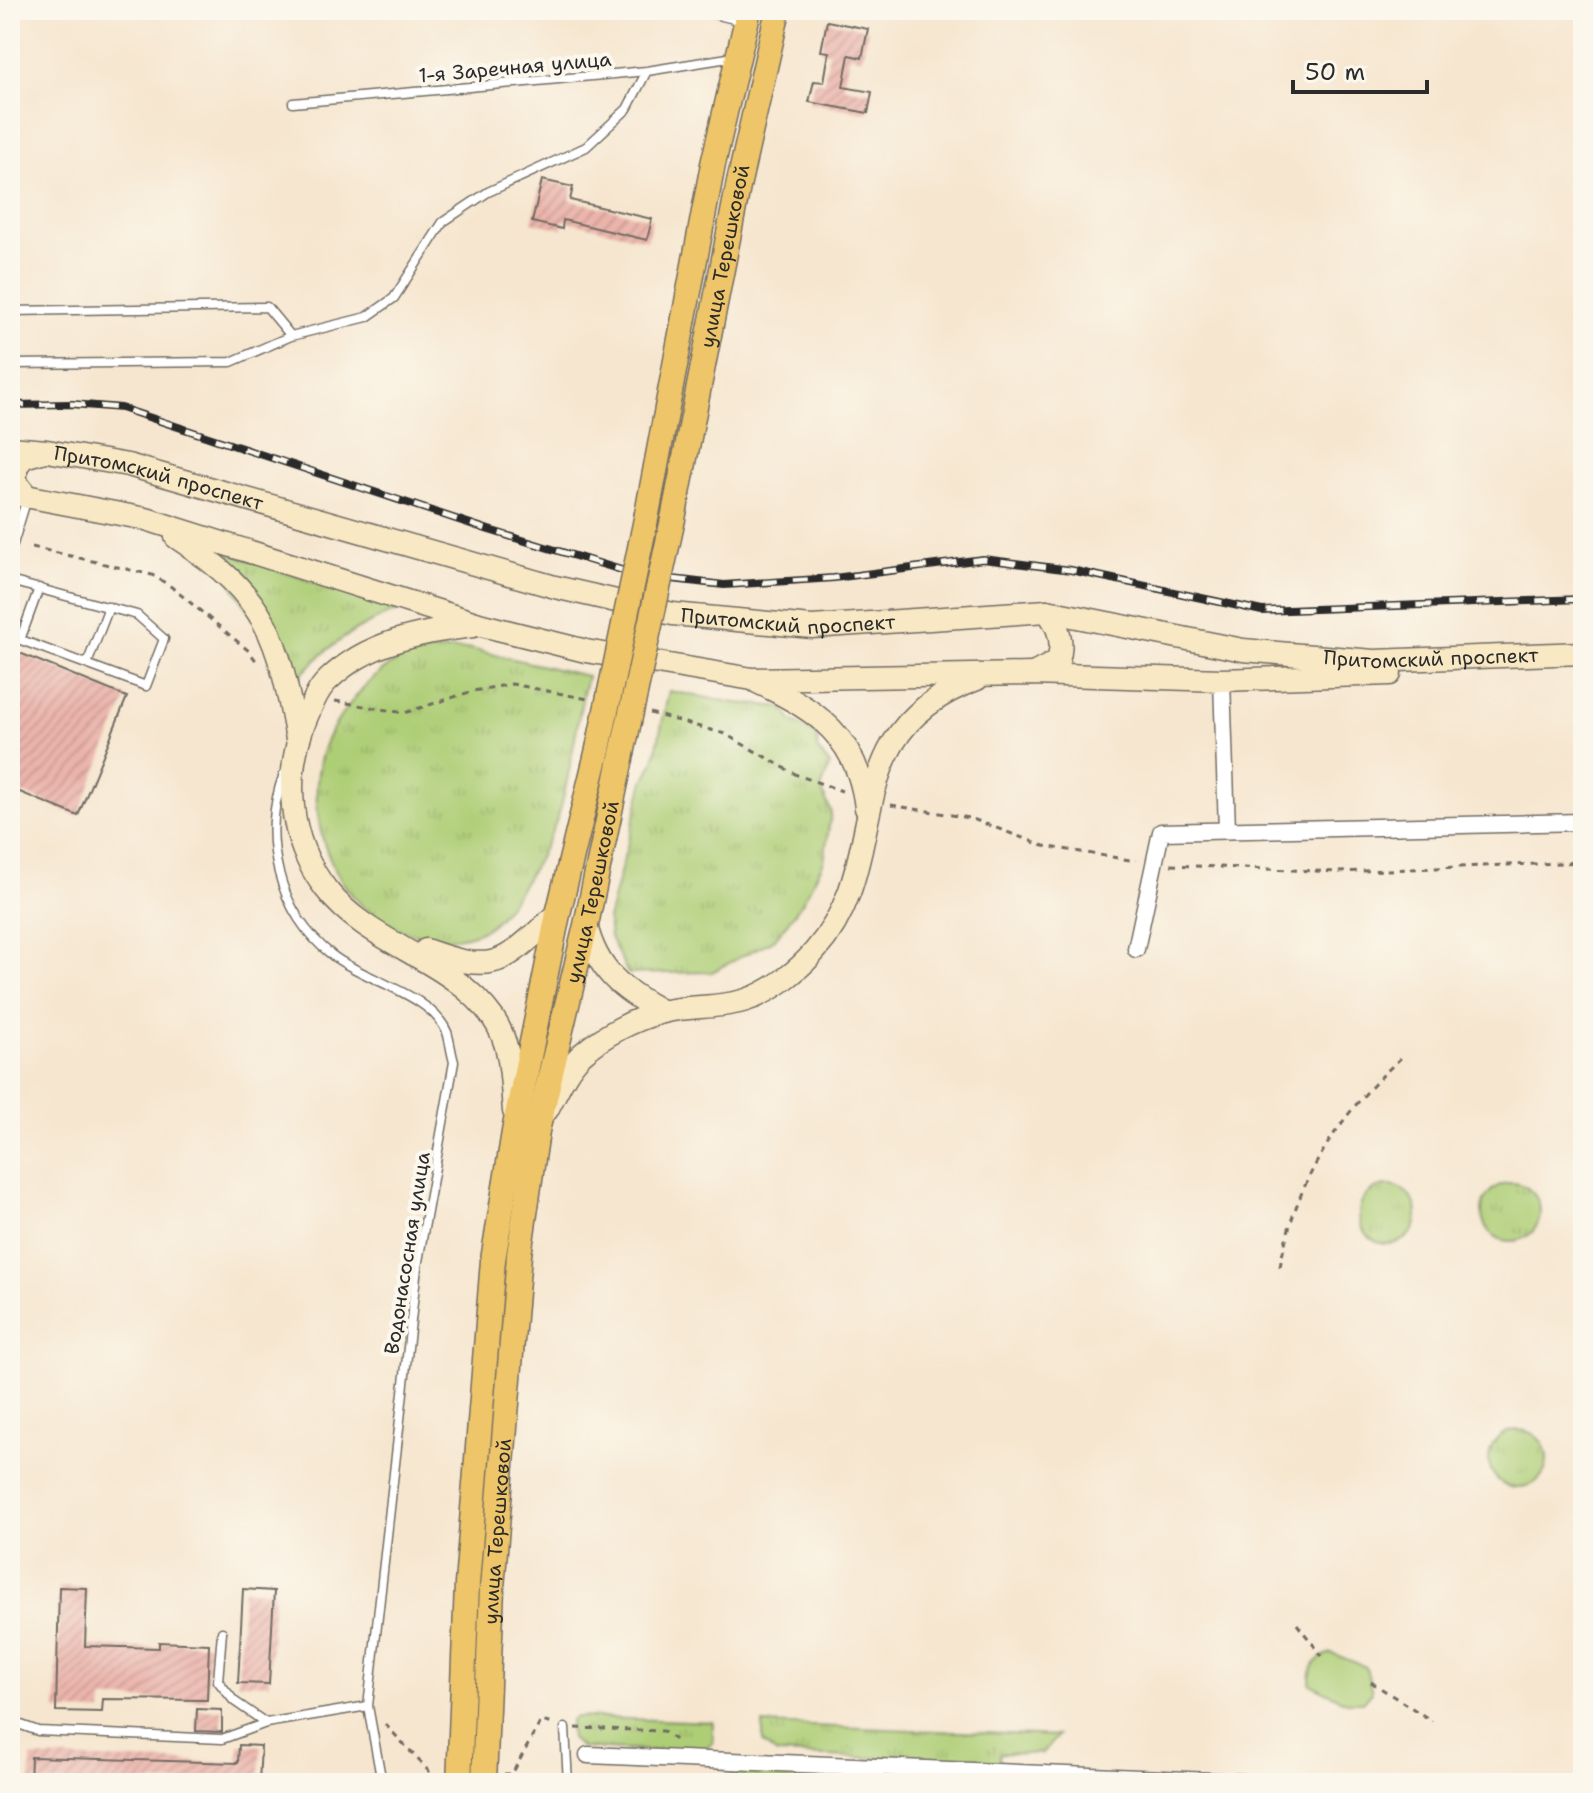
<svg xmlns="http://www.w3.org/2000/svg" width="1593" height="1793" font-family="'Shantell Sans',sans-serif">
<defs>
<pattern id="grass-tufts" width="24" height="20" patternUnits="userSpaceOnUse" patternTransform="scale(2)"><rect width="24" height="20" fill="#aece76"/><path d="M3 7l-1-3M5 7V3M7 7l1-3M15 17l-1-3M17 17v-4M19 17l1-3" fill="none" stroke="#96b166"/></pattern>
<pattern id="building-hatch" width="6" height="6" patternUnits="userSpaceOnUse" patternTransform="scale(2)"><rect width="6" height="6" fill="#ebb4ab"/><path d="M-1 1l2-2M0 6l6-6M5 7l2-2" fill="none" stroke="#ca9b93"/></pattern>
</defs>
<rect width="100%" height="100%" fill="#fbf7ec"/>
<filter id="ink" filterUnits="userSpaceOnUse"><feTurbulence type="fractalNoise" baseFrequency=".0125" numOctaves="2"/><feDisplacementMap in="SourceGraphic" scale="16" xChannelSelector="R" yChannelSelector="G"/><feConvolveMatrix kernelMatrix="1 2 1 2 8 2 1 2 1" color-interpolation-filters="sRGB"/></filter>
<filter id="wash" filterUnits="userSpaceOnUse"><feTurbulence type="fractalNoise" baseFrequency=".006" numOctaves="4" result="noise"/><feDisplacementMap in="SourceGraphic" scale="32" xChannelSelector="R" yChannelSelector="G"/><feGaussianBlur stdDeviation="1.8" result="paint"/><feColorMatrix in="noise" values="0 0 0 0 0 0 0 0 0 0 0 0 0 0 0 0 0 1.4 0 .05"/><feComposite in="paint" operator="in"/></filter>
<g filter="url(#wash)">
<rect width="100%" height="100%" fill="#f6e6cf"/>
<!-- grass -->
<path fill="url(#grass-tufts)" stroke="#6c7c50" stroke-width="2" d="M210 551 234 555 397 611C356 626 323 648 295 682Z
M470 649 587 676C577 719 572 764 561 807 551 841 521 892 498 918 481 937 455 940 431 937 343 927 301 832 322 753 327 734 341 715 353 700 369 680 390 661 415 654 433 649 452 650 470 649Z
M669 691 736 703 782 707 792 721 818 735 817 749 830 765 821 789 831 812 824 861 802 903 775 939 712 972 628 974 610 937 608 919 644 781 654 761Z
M1482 1212a29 29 0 1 1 58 0a29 29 0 1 1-58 0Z
M1359 1215a29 29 0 1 1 58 0a29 29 0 1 1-58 0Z
M1489 1459a29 29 0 1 1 58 0a29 29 0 1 1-58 0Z
M574 1717 713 1722V1742L700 1753 581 1748 571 1739 570 1721Z
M763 1724 1058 1736 1041 1754 1000 1753 999 1763 777 1754 763 1743Z
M722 1767 1014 1780 744 1783Z"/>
<!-- pitch -->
<path fill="#aece76" stroke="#6c7c50" stroke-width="2" d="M1331 1653 1366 1667 1372 1692 1363 1702H1346L1310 1684C1310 1667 1314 1659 1331 1653Z"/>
<g id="blocks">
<!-- building -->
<path fill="url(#building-hatch)" d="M827 21 868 29 862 58 849 55 843 87 872 92 868 113 809 102 814 81 824 82 829 52 821 51Z
M542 180 573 187 570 200 652 219 647 240 563 220 562 229 532 222Z
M10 649 127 697 78 816 10 788Z
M59 1587 87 1588 85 1646 159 1648V1642L209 1644 207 1700 103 1699 102 1712 56 1711Z
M243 1589 274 1591 269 1684 238 1683Z
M197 1709 222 1710V1732L196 1731Z
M239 1745 261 1746 259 1783H30L31 1757 238 1763Z"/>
</g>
</g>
<g filter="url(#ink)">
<use href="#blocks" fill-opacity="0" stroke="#726c64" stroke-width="2"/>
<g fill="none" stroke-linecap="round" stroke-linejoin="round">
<defs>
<path id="lane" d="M698 10 742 21
M293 103 647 71 734 57
M10 311 267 307 291 336
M10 364 231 362 291 336 367 317 394 298 443 222 488 192 586 147 627 109 647 71
M10 554 27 498
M10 581 137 615 164 639 146 686 10 636
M20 640 39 588
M87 664 109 607
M222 1632 218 1681 234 1701 266 1723
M368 1706 382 1783
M10 1721 38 1731 222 1739 266 1723 368 1706 417 1267 454 1062C451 1052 450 1041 447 1032 430 993 363 980 332 955 278 913 260 836 284 774
M565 1728 568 1783"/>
<path id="street" d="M1222 680 1227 830
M1136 949 1161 832 1583 822
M588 1755 1260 1783"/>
<g id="secondary">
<path id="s1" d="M10 448 47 451 128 465 555 587 673 614 812 627 1047 611 1243 650 1301 655 1374 661 1583 653"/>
<path d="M10 493 146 519 482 625 586 651 752 679 1032 674 1222 680 1390 674"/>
<path d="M27 497 16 482V467L24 457 42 452"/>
<path d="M176 537C268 597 278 637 297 739"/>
<path d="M473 626C421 632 367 642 328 680 318 689 312 704 307 716 283 773 287 839 326 889 370 946 451 958 493 1018 512 1045 511 1079 514 1111"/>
<path d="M1033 674 1058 661C1064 642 1059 627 1047 611"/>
<path d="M757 682C818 710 858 738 866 808"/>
<path d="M586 925C597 971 622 990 663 1012"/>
<path d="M426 950C501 977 503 960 558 914"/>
<path d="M547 1110C557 1091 566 1069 582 1054 604 1035 634 1019 662 1012 689 1005 719 1009 746 1000 771 992 798 971 815 951 897 858 830 733 977 679"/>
</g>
<g id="primary">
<path d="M647 514 713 164 749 10"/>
<path id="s2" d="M673 519 739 182 778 10"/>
<path d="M459 1783 467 1584 493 1260 515 1126 558 914 598 749"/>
<path id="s3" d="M484 1783 492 1588 519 1255 537 1131 586 925 622 754"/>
</g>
</defs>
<!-- lane casing -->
<use href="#lane" stroke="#726c64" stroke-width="11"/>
<!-- street casing -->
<use href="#street" stroke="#726c64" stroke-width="19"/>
<!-- secondary casing -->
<use href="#secondary" stroke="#726c64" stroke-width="25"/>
<!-- primary casing -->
<use href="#primary" stroke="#726c64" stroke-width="27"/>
<!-- path -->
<path stroke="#726c64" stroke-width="3" stroke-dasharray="6 6" stroke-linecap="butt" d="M32 547 152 575 169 585 249 651 257 662
M335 701 404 713 473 691 512 684 588 699
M650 713 725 734 797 775 842 791
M891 805 970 818 1044 846 1136 861
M1171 865 1338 872 1583 862
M1280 1267C1295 1181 1339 1114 1403 1056
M1297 1624 1322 1656
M1371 1682 1432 1721
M385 1724 437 1780
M576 1728 663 1731 677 1741
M504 1774H512L541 1721 553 1724
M636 1783V1774
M661 1783 667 1776
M1467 1783 1468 1782"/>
<!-- lane -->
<use href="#lane" stroke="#fff" stroke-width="8"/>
<!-- street -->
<use href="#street" stroke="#fff" stroke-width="16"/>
<!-- secondary -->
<use href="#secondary" stroke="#f8e8c3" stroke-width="22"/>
<!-- primary -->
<use href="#primary" stroke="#eec569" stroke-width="24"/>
<defs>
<path id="rail" d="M10 405 72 404 121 408 489 530 638 575 724 585 834 578 983 559 1071 570 1262 611 1583 599"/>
</defs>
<!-- rail casing -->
<use href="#rail" stroke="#2b2b2b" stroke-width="8"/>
<!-- rail -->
<use href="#rail" stroke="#fbf7ec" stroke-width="5" stroke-dasharray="15" stroke-linecap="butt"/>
<defs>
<path id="primary-bridge" d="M598 749 647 514
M622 754 673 519"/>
</defs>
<!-- primary-bridge casing -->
<use href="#primary-bridge" stroke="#726c64" stroke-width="27" stroke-linecap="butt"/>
<!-- primary-bridge -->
<use href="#primary-bridge" stroke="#eec569" stroke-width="24"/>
</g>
</g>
<g text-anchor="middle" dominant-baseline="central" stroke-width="8" stroke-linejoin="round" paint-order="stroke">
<!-- street labels -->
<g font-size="20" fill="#2b2b2b" stroke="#fbf7ec">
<text transform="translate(515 67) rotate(-5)">1-я Заречная улица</text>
<text stroke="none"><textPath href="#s2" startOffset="268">улица Терешковой</textPath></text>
<text stroke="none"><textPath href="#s1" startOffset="152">Притомский проспект</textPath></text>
<text stroke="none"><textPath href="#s1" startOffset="800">Притомский проспект</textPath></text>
<text stroke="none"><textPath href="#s1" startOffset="1448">Притомский проспект</textPath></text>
<text stroke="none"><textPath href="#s3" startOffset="900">улица Терешковой</textPath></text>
<text transform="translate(407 1253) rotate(-81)">Водонасосная улица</text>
<text stroke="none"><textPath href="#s3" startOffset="252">улица Терешковой</textPath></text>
</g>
</g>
<!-- margin -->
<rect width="1593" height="1793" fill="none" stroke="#fbf7ec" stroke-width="40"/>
<!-- scale -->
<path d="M1293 80v12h134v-12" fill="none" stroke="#2b2b2b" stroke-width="4"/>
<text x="1305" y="80" font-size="24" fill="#2b2b2b" stroke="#fbf7ec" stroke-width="6" paint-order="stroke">50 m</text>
</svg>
